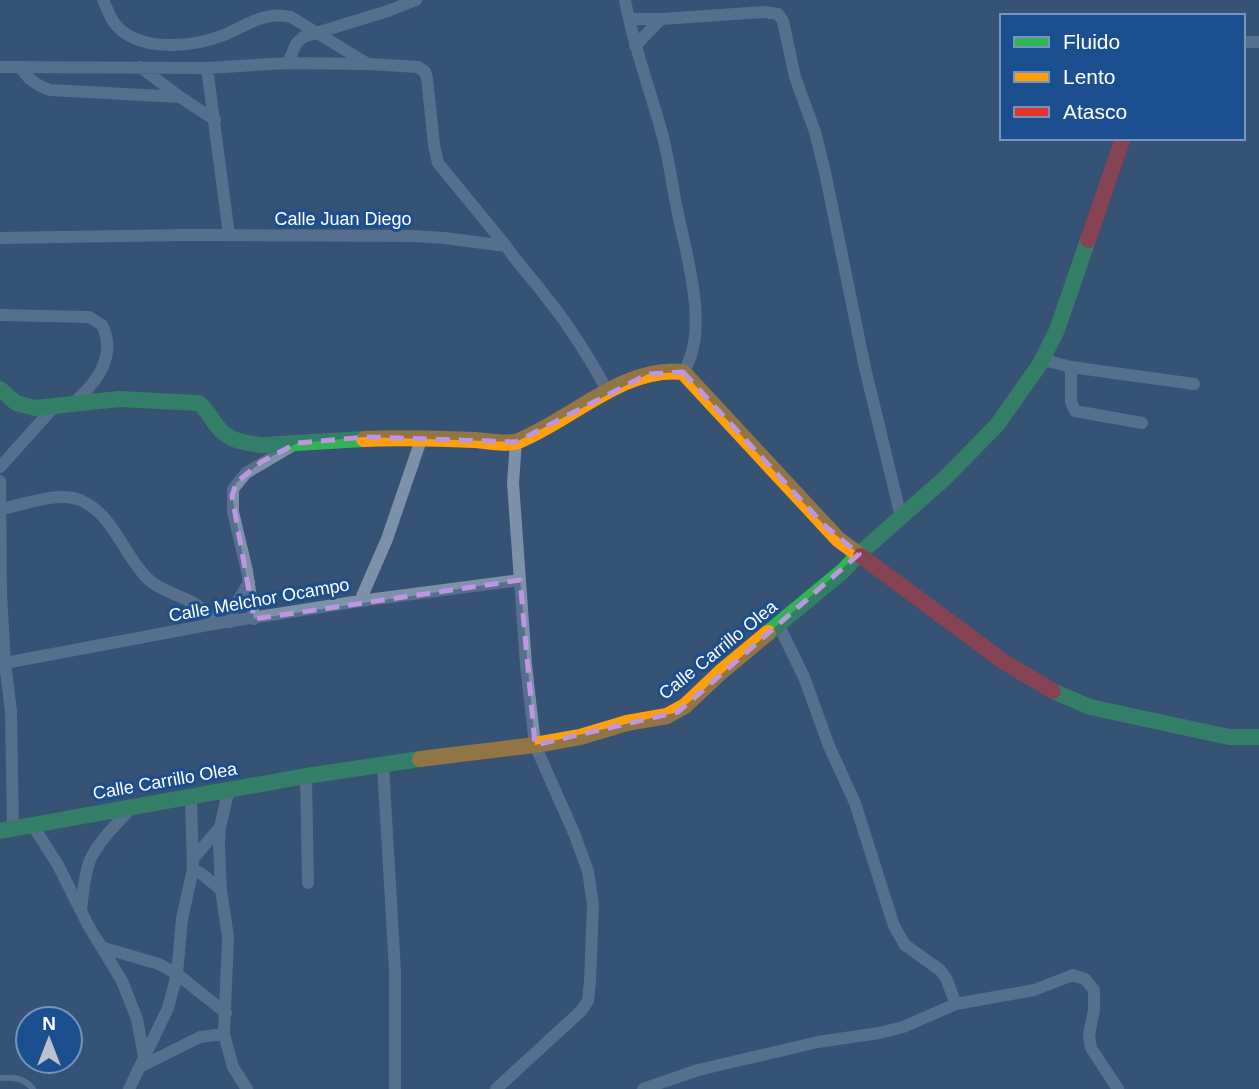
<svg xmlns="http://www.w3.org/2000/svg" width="1259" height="1089" font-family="Helvetica,sans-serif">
<rect width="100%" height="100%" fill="#365274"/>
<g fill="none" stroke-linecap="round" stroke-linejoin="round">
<!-- lane -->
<path stroke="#7d92a8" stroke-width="6" d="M0 1078C13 1077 25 1078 33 1089"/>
<!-- street -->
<path stroke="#7d92a8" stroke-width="12" d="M103 0C107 8 110 18 115 24 139 53 193 47 224 35 247 25 265 11 291 17L368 64
M625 0C633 45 649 86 661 130 669 157 672 186 678 214 687 257 710 333 683 372
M629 19H661L764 12 778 14 783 21 795 77 815 132 825 172 865 368 901 517
M1243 42H1259
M635 46 661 19
M288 63 296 44 303 37 388 11 416 0
M0 67 207 68 288 63 368 64 418 67 425 72 427 78 434 145 438 163 506 246
M20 67C29 80 36 85 50 90L180 97 215 120
M140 67 180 97
M207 68 229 235
M0 238 185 235 414 236 444 238 506 246C518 264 533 279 546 297 570 326 590 359 608 392
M0 315 89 317 102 325C118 357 95 385 71 405
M1044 360 1071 367 1194 384
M1071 367V402L1075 411 1142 423
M0 467 54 407
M0 481 1 593 5 663 11 711 13 830
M1 509C23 505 58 491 80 500 114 514 124 557 149 580 169 598 203 597 213 624
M360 601 387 539 422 437
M254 619 247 571 233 512V489L246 473 295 444
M230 622 234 607 249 582
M779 626 804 677 829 746 855 803 894 926 905 945 940 970 946 978 956 1004
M5 663 213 624 360 601 520 580
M383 765 395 971V1089
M306 776 308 883
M33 826 58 865 88 925 122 981 137 1019 144 1057
M193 859 220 827
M193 869 202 874 221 890
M81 910C83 894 84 876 90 860 99 840 118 823 132 807
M104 948 159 964 177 974 226 1013
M224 1034 228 937 221 890 219 844 220 827 229 789
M140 1067 200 1037 224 1034 233 1067 247 1089
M129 1089 168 1008 177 974 182 919 193 869 191 798
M496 1089 581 1011 588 1001 590 981 593 905 588 871 574 833 535 745 526 665 513 483 516 442
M643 1089 698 1070 818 1042 879 1033 903 1027 956 1004 1034 990 1073 975 1085 979 1094 990V1010L1089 1035 1091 1048 1118 1089"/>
<!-- fast -->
<path stroke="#30b455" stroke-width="16" d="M0 389 16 403 35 408 119 399 199 403C207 410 211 417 216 425 228 441 244 443 262 445L364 439
M768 633 843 571 859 554 944 479 997 425 1040 364 1057 330 1088 240
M1053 691 1090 707 1229 737H1259
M0 831 306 776 420 759"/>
<!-- slow -->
<path stroke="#ff9f0a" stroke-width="16" d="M364 439C402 437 439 439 476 440 488 441 507 445 518 441 571 420 624 365 683 372L838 539 861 556
M420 759 535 745 580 737 627 723 667 716 685 706 721 672 768 633"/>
<!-- jam -->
<path stroke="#e5322d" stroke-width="16" d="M1088 240 1123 138
M861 556 1004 662 1053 691"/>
</g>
<!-- marked area -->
<path d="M0 0H1259V1089H0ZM683 372 824 525 859 554 678 712 535 745 520 580 254 619 232 496 236 483 261 462 297 443 365 437 516 442 648 374Z" fill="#365274" fill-opacity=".55" fill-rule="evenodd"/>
<path fill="none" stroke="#bd96df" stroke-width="5" stroke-dasharray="14 9" stroke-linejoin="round" d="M683 372 824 525 859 554 678 712 535 745 520 580 254 619 232 496 236 483 261 462 297 443 365 437 516 442 648 374Z"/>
<g text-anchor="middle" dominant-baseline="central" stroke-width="6" stroke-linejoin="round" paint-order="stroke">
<!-- street labels -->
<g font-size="18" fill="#fff" stroke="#1b4f8f">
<text x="343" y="219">Calle Juan Diego</text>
<text transform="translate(259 600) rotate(-10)">Calle Melchor Ocampo</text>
<text transform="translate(718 650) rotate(-39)">Calle Carrillo Olea</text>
<text transform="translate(165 781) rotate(-10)">Calle Carrillo Olea</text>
</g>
</g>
<!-- legend -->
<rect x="1000" y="14" width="245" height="126" fill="#1b4f8f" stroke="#7695bc" stroke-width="2"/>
<rect x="1014" y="37" width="35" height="10" fill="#30b455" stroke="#7695bc" stroke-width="2"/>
<text x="1063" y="49" font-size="21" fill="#ffffff">Fluido</text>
<rect x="1014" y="72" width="35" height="10" fill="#ff9f0a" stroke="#7695bc" stroke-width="2"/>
<text x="1063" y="84" font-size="21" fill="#ffffff">Lento</text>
<rect x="1014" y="107" width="35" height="10" fill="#e5322d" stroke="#7695bc" stroke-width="2"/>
<text x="1063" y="119" font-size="21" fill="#ffffff">Atasco</text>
<!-- north arrow -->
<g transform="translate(49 1040)"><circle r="33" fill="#1b4f8f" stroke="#7695bc" stroke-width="2"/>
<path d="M0-5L12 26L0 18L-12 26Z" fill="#b9c2ce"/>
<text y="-10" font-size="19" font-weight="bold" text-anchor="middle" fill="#ffffff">N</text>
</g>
</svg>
